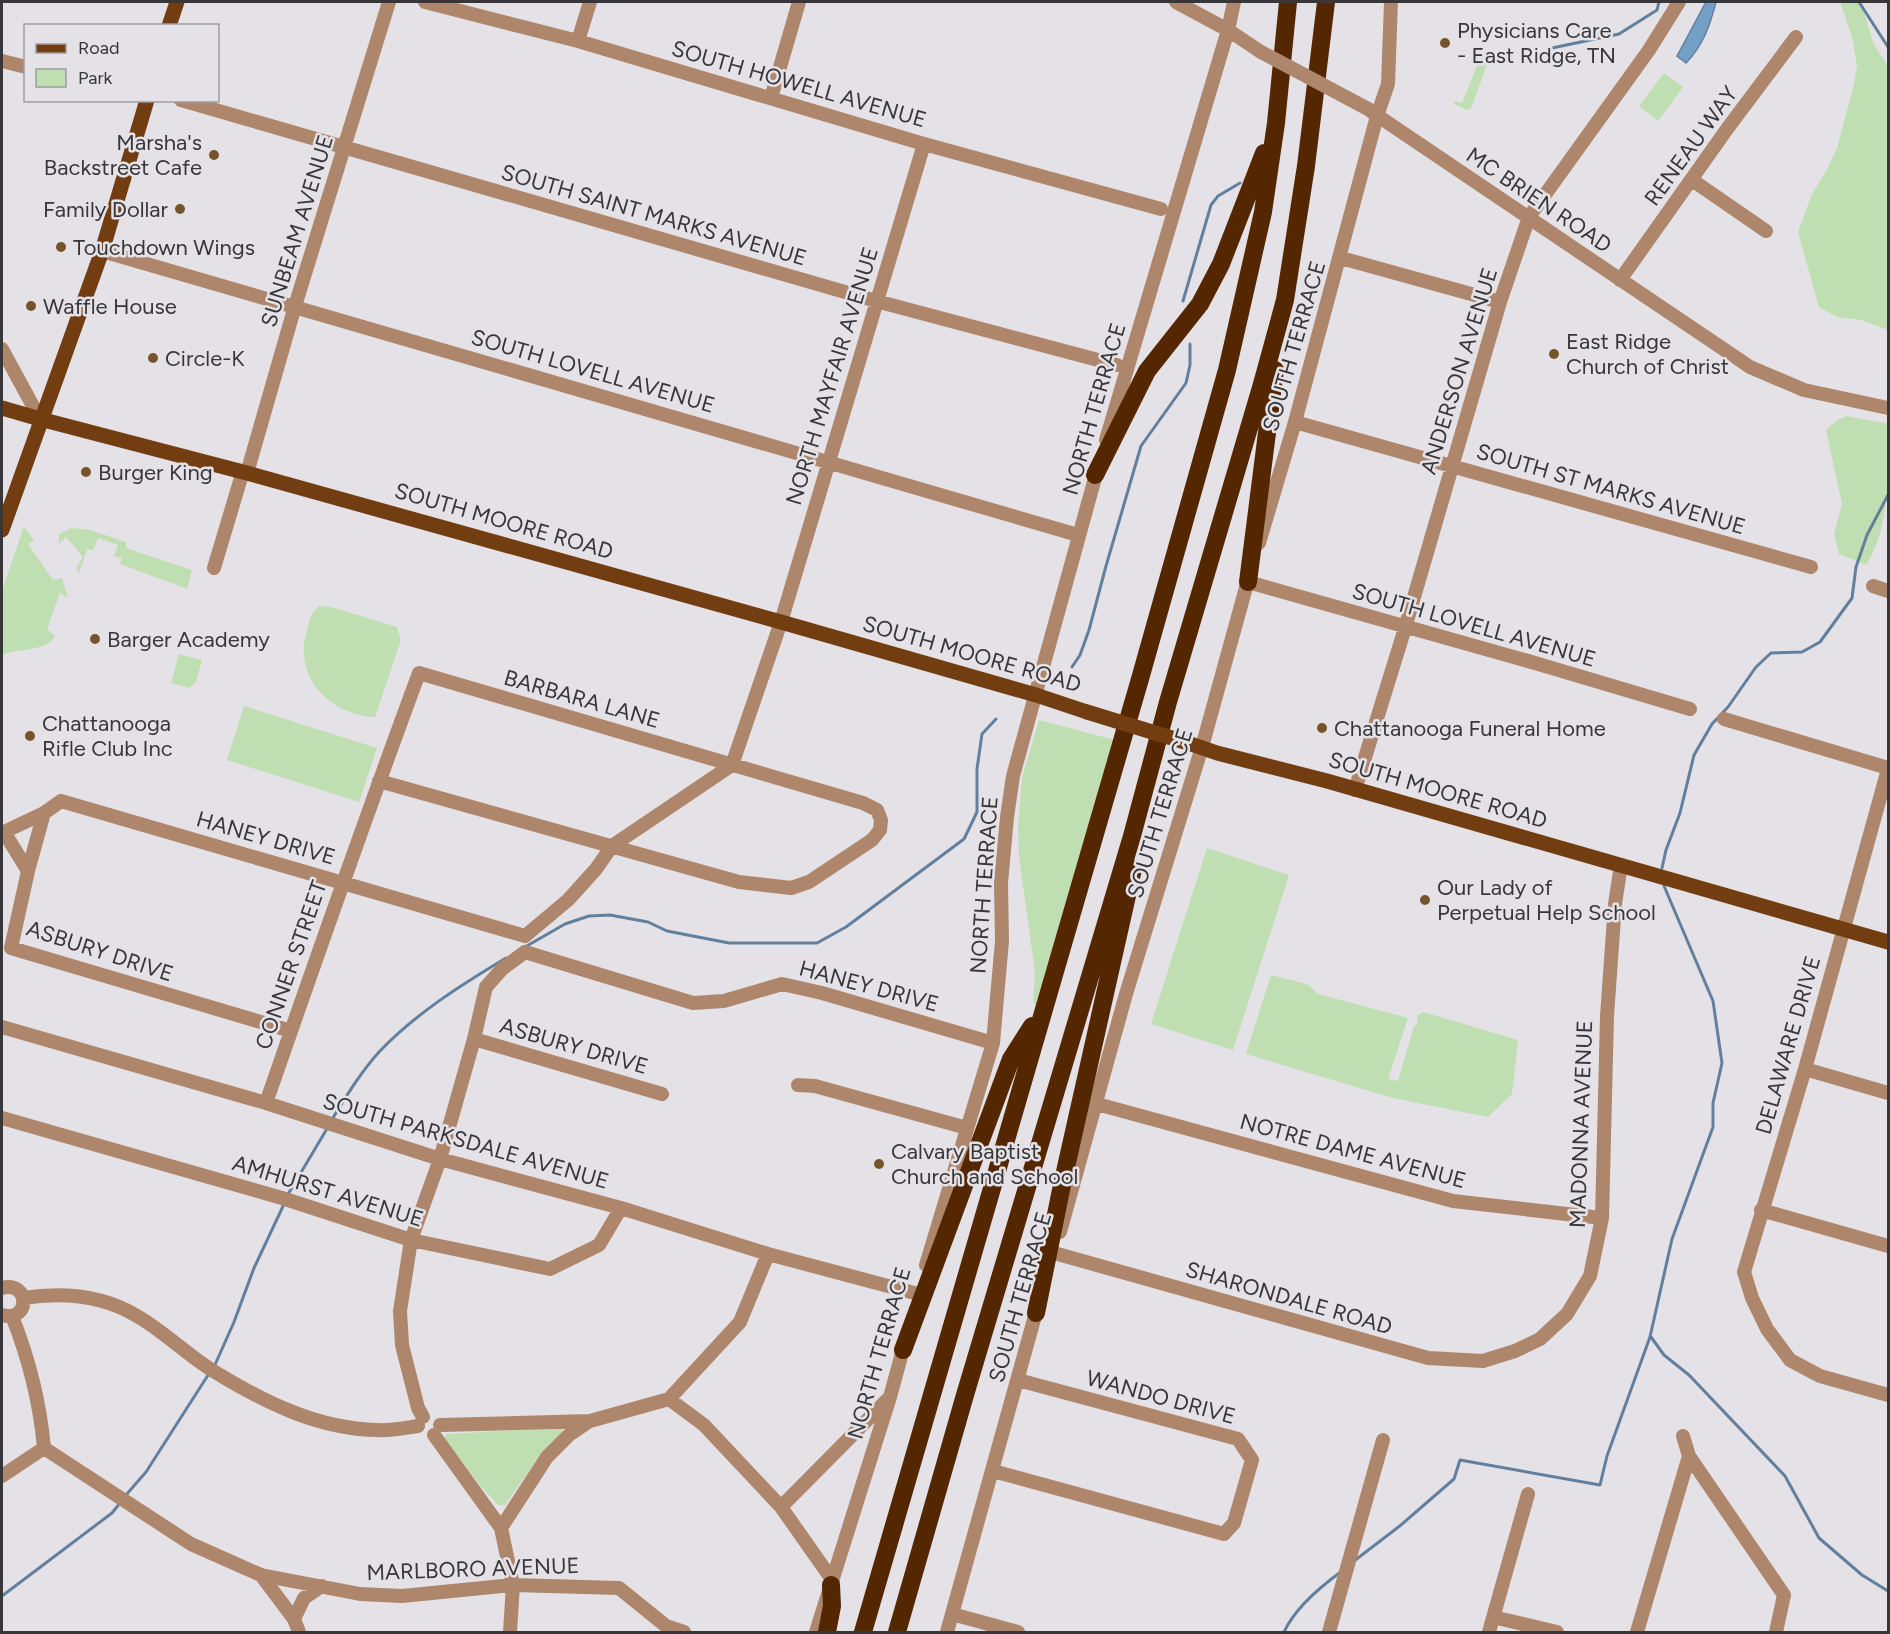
<svg xmlns="http://www.w3.org/2000/svg" width="1890" height="1634" font-family="Figtree,sans-serif">
<rect width="100%" height="100%" fill="#e5e2e7"/>
<!-- green -->
<path fill="#bfdeb1" d="M1840 2H1861L1874 45 1888 66V330L1861 320 1837 317 1819 307 1798 232 1812 194 1828 168 1837 148 1854 84 1857 65 1852 37Z
M1478 47 1489 52 1491 54 1471 108 1466 110 1453 103 1455 101 1462 103 1482 54 1475 49Z
M1664 73 1683 87 1658 121 1639 106Z
M1847 416 1888 424C1889 469 1890 529 1866 565L1839 554 1834 534 1842 504 1826 430 1839 419Z
M24 526 34 541 28 544 53 580 62 578 68 598 60 593 47 629 55 636C47 652 17 648 2 655V591Z
M72 528 90 530 126 542V548L192 570 187 589 120 564 122 558 114 556 118 545 98 538 93 550 87 549 79 573 76 568 83 557 66 537 59 544V534Z
M319 606 331 607 397 627 401 640 375 717C332 715 294 680 306 634 309 622 310 613 319 606Z
M179 654 202 660 196 682 189 688 171 683Z
M244 706 377 748 359 802 227 760Z
M1039 720 1115 740 1036 1006 1033 1002 1035 973 1019 856 1018 827 1022 778Z
M1207 848 1289 875 1233 1050 1151 1024Z
M1271 975 1307 984 1318 994 1408 1018 1388 1079 1398 1081 1414 1026 1418 1024 1417 1016 1423 1012 1518 1040 1512 1094 1488 1117 1393 1098 1246 1054Z
M554 1428H561L563 1432 542 1452 505 1505H498L478 1483 444 1438 447 1434Z"/>
<!-- water -->
<path fill="#74a0c8" stroke="#62809d" stroke-width="1.5" d="M1706 2H1716C1710 25 1703 46 1686 63L1677 56Z"/>
<g fill="none" stroke-linecap="round" stroke-linejoin="round">
<!-- stream -->
<path stroke="#62809d" stroke-width="3" d="M1859 2 1888 47
M1552 48 1619 34 1657 10 1659 2
M1183 301 1211 205 1218 196 1240 183
M1072 667 1080 655 1089 630 1106 566 1141 446 1186 383 1190 365V344
M1662 868 1666 850 1680 813 1694 755 1712 724 1728 707 1756 667 1771 653 1802 652 1820 642 1852 598 1856 567 1867 535 1888 495
M525 947 565 924 589 916 610 915 648 922 667 931 729 943H817L846 927 964 839 977 812V769L982 734 996 719
M331 1121C346 1097 360 1073 379 1052 415 1014 461 985 506 958
M287 1196 328 1127
M1651 1337 1664 1355 1689 1375 1785 1476 1819 1538 1862 1575 1888 1591
M214 1367 234 1322 254 1268 285 1202
M126 1495 146 1472 210 1372
M1354 1561 1401 1525 1454 1479 1460 1460 1600 1485 1607 1456 1650 1337 1672 1239 1713 1127V1103L1722 1063 1713 1001 1664 886
M2 1596 112 1513 120 1503
M1284 1632C1295 1608 1320 1587 1342 1571"/>
<!-- minor -->
<path stroke="#ae866c" stroke-width="14" d="M425 2 578 41 924 144 1161 209
M1176 2 1228 30 1261 52
M578 41 590 2
M2 61 26 67
M771 98 799 2
M181 100 876 301 1117 365
M1372 112 1750 367 1804 390 1888 408
M1692 180 1766 231
M102 251 1071 533
M1341 258 1500 302
M1620 280 1727 129 1796 37
M2 349 40 419
M1295 422 1811 567
M1106 440 1228 30 1234 2
M247 473 295 306 389 2
M1259 543 1295 422 1377 116 1388 84 1391 2
M214 568 243 471
M1248 582 1535 663 1690 709
M1873 586 1888 591
M1724 719 1888 768
M1888 769 1805 1069 1744 1272 1752 1298 1767 1329 1790 1360 1820 1376 1888 1395
M1355 790 1405 628 1500 302 1529 217 1649 50 1679 2
M2 832H4L44 813 61 801 525 936
M4 832 28 871 11 948 291 1031
M28 871 44 813
M525 936 568 900 596 869 612 846 732 765 781 622 924 144
M525 952 693 1003 724 1001 782 984 822 993 993 1043
M2 1027 266 1103 440 1159 621 1208 768 1254 918 1294
M474 1039 662 1094
M1805 1069 1888 1093
M798 1085 815 1086 967 1128
M266 1103C316 959 366 816 419 673L863 803 877 810 881 820 880 830 872 840 809 882 791 888 739 882 379 781
M1097 1104 1453 1201 1602 1218
M2 1118 282 1198 411 1240 550 1269 599 1245 621 1208
M1761 1210 1888 1246
M1060 1232 1126 994 1202 747 1250 573
M1054 1253 1428 1358 1483 1361 1515 1351 1540 1339 1567 1314 1590 1276 1602 1218 1607 1016 1615 904 1621 865
M926 1265 993 1043 1002 941 1001 883 1007 817 1013 776 1098 467
M2 1288C30 1280 31 1323 2 1315
M23 1298C63 1292 102 1295 137 1316 165 1332 188 1356 215 1372 264 1402 318 1429 377 1430 390 1431 404 1428 418 1426
M12 1316C29 1359 40 1403 44 1448
M669 1399 740 1322 768 1254
M423 1417 418 1408 402 1345 400 1311 411 1240 440 1159 474 1039 486 987 502 969 525 952
M440 1425 590 1421 669 1399 704 1425 781 1507 833 1581
M434 1435 501 1528 513 1585 510 1632
M44 1448 191 1544 261 1575 294 1619 299 1632
M1689 1456 1784 1595 1776 1632
M993 1471 1224 1534 1234 1523 1252 1460 1238 1439 1018 1380
M2 1476 44 1448
M781 1507 887 1400
M501 1528 547 1457 569 1435 588 1422
M261 1575 360 1594 402 1596 513 1585 619 1588 666 1626 684 1632
M952 1614 1018 1632
M1493 1617 1557 1632
M294 1619 304 1598 322 1586
M816 1632 890 1397 905 1342
M947 1632 1038 1305
M1329 1632 1383 1440
M1489 1632 1528 1494
M1637 1632 1689 1456 1683 1436"/>
<!-- major -->
<path stroke="#723d11" stroke-width="15" d="M169 26 177 2
M2 408 40 419 247 473 781 622 1036 695 1087 712
M2 530 102 251 147 100
M1188 743 1217 753 1327 781 1888 942"/>
<!-- highway -->
<path stroke="#542700" stroke-width="18" d="M1095 475 1147 371 1200 304 1221 264 1264 153
M1248 582 1275 370
M1036 1313 1062 1185 1133 869
M903 1350 1011 1059 1032 1026
M827 1632 832 1606 831 1585
M863 1632 1140 679 1227 370 1263 212 1276 123 1288 2
M897 1632 965 1395 1132 836 1168 702 1262 384 1285 300 1306 166 1326 2"/>
<!-- minor-bridge -->
<path stroke="#ae866c" stroke-width="14" d="M1261 52 1370 110"/>
<!-- major-bridge -->
<path stroke="#723d11" stroke-width="15" d="M1087 712 1188 743"/>
</g>
<!-- markers -->
<g fill="#75542b" stroke="#e5e2e7" stroke-width="2">
<circle cx="1445" cy="43" r="6"/>
<circle cx="214" cy="155" r="6"/>
<circle cx="180" cy="209" r="6"/>
<circle cx="61" cy="247" r="6"/>
<circle cx="31" cy="306" r="6"/>
<circle cx="1554" cy="354" r="6"/>
<circle cx="153" cy="358" r="6"/>
<circle cx="86" cy="472" r="6"/>
<circle cx="95" cy="639" r="6"/>
<circle cx="1322" cy="728" r="6"/>
<circle cx="30" cy="736" r="6"/>
<circle cx="1425" cy="900" r="6"/>
<circle cx="879" cy="1164" r="6"/>
</g>
<g text-anchor="middle" dominant-baseline="central" stroke-width="5" stroke-linejoin="round" paint-order="stroke">
<!-- poi labels -->
<g font-size="22" fill="#373638" stroke="#e5e2e7" text-anchor="start">
<text x="1457" y="30">Physicians Care<tspan x="1457" dy="25">- East Ridge, TN</tspan></text>
<text x="202" y="142" text-anchor="end">Marsha's<tspan x="202" dy="25">Backstreet Cafe</tspan></text>
<text x="168" y="209" text-anchor="end">Family Dollar</text>
<text x="73" y="247">Touchdown Wings</text>
<text x="43" y="306">Waffle House</text>
<text x="1566" y="341">East Ridge<tspan x="1566" dy="25">Church of Christ</tspan></text>
<text x="165" y="358">Circle-K</text>
<text x="98" y="472">Burger King</text>
<text x="107" y="639">Barger Academy</text>
<text x="42" y="723">Chattanooga<tspan x="42" dy="25">Rifle Club Inc</tspan></text>
<text x="1334" y="728">Chattanooga Funeral Home</text>
<text x="1437" y="887">Our Lady of<tspan x="1437" dy="25">Perpetual Help School</tspan></text>
<text x="891" y="1151">Calvary Baptist<tspan x="891" dy="25">Church and School</tspan></text>
</g>
<!-- street labels -->
<g font-size="22" fill="#373638" stroke="#e5e2e7">
<text transform="translate(799 84) rotate(16)">SOUTH HOWELL AVENUE</text>
<text transform="translate(1691 146) rotate(-54)">RENEAU WAY</text>
<text transform="translate(1539 200) rotate(34)">MC BRIEN ROAD</text>
<text transform="translate(654 215) rotate(16)">SOUTH SAINT MARKS AVENUE</text>
<text transform="translate(297 231) rotate(-73)">SUNBEAM AVENUE</text>
<text transform="translate(1294 346) rotate(-74)">SOUTH TERRACE</text>
<text transform="translate(593 371) rotate(16)">SOUTH LOVELL AVENUE</text>
<text transform="translate(1459 371) rotate(-73)">ANDERSON AVENUE</text>
<text transform="translate(832 376) rotate(-73)">NORTH MAYFAIR AVENUE</text>
<text transform="translate(1094 409) rotate(-74)">NORTH TERRACE</text>
<text transform="translate(1611 489) rotate(16)">SOUTH ST MARKS AVENUE</text>
<text transform="translate(504 521) rotate(16)">SOUTH MOORE ROAD</text>
<text transform="translate(1474 625) rotate(16)">SOUTH LOVELL AVENUE</text>
<text transform="translate(972 654) rotate(16)">SOUTH MOORE ROAD</text>
<text transform="translate(582 699) rotate(16)">BARBARA LANE</text>
<text transform="translate(1438 790) rotate(16)">SOUTH MOORE ROAD</text>
<text transform="translate(1160 813) rotate(-73)">SOUTH TERRACE</text>
<text transform="translate(266 838) rotate(16)">HANEY DRIVE</text>
<text transform="translate(984 885) rotate(-86)">NORTH TERRACE</text>
<text transform="translate(100 951) rotate(18)">ASBURY DRIVE</text>
<text transform="translate(291 965) rotate(-71)">CONNER STREET</text>
<text transform="translate(869 986) rotate(15)">HANEY DRIVE</text>
<text transform="translate(1788 1045) rotate(-74)">DELAWARE DRIVE</text>
<text transform="translate(574 1046) rotate(16)">ASBURY DRIVE</text>
<text transform="translate(1581 1124) rotate(-88)">MADONNA AVENUE</text>
<text transform="translate(466 1141) rotate(16)">SOUTH PARKSDALE AVENUE</text>
<text transform="translate(1353 1151) rotate(15)">NOTRE DAME AVENUE</text>
<text transform="translate(328 1191) rotate(17)">AMHURST AVENUE</text>
<text transform="translate(1020 1297) rotate(-74)">SOUTH TERRACE</text>
<text transform="translate(1289 1298) rotate(16)">SHARONDALE ROAD</text>
<text transform="translate(879 1353) rotate(-74)">NORTH TERRACE</text>
<text transform="translate(1161 1397) rotate(15)">WANDO DRIVE</text>
<text transform="translate(473 1569) rotate(-2)">MARLBORO AVENUE</text>
</g>
</g>
<!-- border -->
<rect width="1890" height="1634" fill="none" stroke="#373638" stroke-width="6"/>
<!-- legend -->
<rect x="24" y="24" width="195" height="78" fill="#e5e2e7" stroke="#9f9da1" stroke-width="1.5"/>
<rect x="36" y="44" width="30" height="9" fill="#723d11" stroke="#9f9da1" stroke-width="1.5"/>
<text x="78" y="54" font-size="18" fill="#373638">Road</text>
<rect x="36" y="69" width="30" height="18" fill="#bfdeb1" stroke="#9f9da1" stroke-width="1.5"/>
<text x="78" y="84" font-size="18" fill="#373638">Park</text>
</svg>
